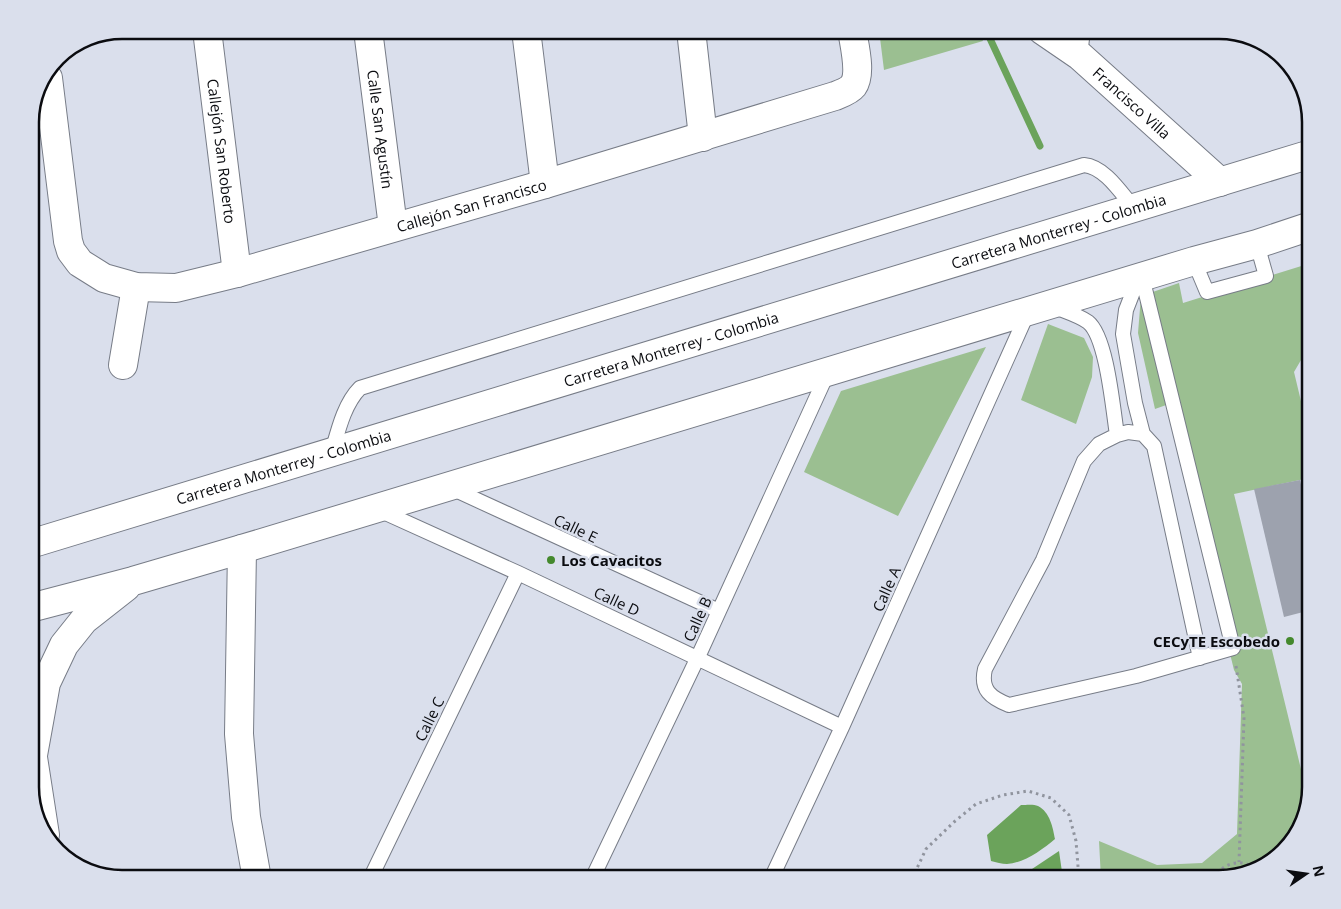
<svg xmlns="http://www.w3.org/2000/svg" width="1341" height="909" font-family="'Open Sans',sans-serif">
<rect width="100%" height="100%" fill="#dadfec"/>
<!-- green -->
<path fill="#9bbf91" d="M879 30H978L983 41 884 70Z
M1311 263V343L1294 372 1311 443V475L1300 480 1234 494 1308 798 1295 838 1260 869 1219 879H1101L1099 841 1157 865 1202 863 1237 834 1242 684 1234 670 1169 404 1155 409 1138 333 1141 296 1179 283 1183 303Z
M1048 324 1084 338 1093 357 1092 377 1076 424 1021 400Z
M986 347 898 516 804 472 841 391Z"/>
<!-- water -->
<path fill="#6ba35b" d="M1021 805C1026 805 1034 804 1038 806 1050 812 1053 828 1055 839 1042 850 1024 863 1007 864 1002 864 996 862 991 861L987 835Z
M1059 851 1063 879H1024L1032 869Z"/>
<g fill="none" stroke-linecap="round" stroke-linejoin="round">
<!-- stream -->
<path stroke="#6ba35b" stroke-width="7" d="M986 30 1040 146"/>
</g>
<!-- building -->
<path fill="#9da2ae" d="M1300 480 1311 529V610L1284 617 1254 489Z"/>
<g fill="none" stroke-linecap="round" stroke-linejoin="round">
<defs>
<path id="service" d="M1080 56 1083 30
M1194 261 1207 292 1266 276 1257 244
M1142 277 1233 648 1136 676 1009 705C991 698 980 690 985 669L1043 560 1084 461 1099 444 1117 435 1128 432 1143 434 1154 446 1200 658
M1138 279 1126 310 1123 334 1135 403 1143 434
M1052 306C1064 311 1078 315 1088 322 1107 337 1113 410 1117 435
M332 452C338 431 344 404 360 388L1084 165C1105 167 1121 193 1134 208
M451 488 719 611
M379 510 518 573 842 727
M370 879 518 573
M592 879 698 657 828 372
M771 879 842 727 1028 312"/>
<g id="minor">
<path id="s1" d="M207 30 237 273"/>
<path id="s2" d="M368 30 393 227"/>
<path d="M526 30 545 184"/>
<path d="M691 30 703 137"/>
<path id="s3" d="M1042 30 1080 56 1220 182"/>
<path id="s4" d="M48 78 68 241 71 251 80 263 104 278 136 287 176 288 237 273 545 184 835 96C840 94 849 91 853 86 862 74 854 44 852 30"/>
<path d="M123 365 136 287"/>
<path d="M242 549 239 734 246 817 257 879"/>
</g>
<g id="primary">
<path id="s5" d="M30 544 1311 154"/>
<path d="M30 608 133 581 242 549 1194 261 1257 244 1311 226"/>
<path d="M30 738 45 835"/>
<path d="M33 755 46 683 64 645 84 620 126 587"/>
</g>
</defs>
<!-- service casing -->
<use href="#service" stroke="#777c87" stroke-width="16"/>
<!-- minor casing -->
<use href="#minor" stroke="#777c87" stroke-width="30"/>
<!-- primary casing -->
<use href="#primary" stroke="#777c87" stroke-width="30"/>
<!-- path -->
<path stroke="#90949e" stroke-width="3" stroke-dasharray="2.5 4" stroke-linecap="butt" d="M903 30 906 37C915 39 931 36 937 30
M877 34 898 30
M1236 666 1244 718 1239 862
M912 879 926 849 954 822 976 804 1003 795 1028 791 1051 798 1069 815 1076 841 1079 879
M1214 879C1223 861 1243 858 1258 870"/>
<!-- service -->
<use href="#service" stroke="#fff" stroke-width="14"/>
<!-- minor -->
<use href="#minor" stroke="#fff" stroke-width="28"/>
<!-- primary -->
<use href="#primary" stroke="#fff" stroke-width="28"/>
</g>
<!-- markers -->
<g fill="#44892d" stroke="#dadfec" stroke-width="2">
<circle cx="551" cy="560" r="5"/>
<circle cx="1290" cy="641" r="5"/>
</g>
<g text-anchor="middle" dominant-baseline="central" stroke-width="5" stroke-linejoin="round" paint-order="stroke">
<!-- street labels -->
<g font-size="15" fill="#0b0c10" stroke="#dadfec">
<text stroke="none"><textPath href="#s3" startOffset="116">Francisco Villa</textPath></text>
<text stroke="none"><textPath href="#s2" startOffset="100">Calle San Agustín</textPath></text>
<text stroke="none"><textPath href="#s1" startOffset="122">Callejón San Roberto</textPath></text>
<text stroke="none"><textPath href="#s4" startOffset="598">Callejón San Francisco</textPath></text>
<text stroke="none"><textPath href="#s5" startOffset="1075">Carretera Monterrey - Colombia</textPath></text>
<text stroke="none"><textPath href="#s5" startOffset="670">Carretera Monterrey - Colombia</textPath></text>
<text stroke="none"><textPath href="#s5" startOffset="265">Carretera Monterrey - Colombia</textPath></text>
<text transform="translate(576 528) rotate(25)">Calle E</text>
<text transform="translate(886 589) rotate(-66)">Calle A</text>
<text transform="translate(617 601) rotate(25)">Calle D</text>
<text transform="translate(697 619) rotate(-66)">Calle B</text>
<text transform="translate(429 719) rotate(-64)">Calle C</text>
</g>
<!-- poi labels -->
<g font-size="15" font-weight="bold" fill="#0b0c10" stroke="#dadfec" text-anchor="start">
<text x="561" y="560">Los Cavacitos</text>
<text x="1280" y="641" text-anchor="end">CECyTE Escobedo</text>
</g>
</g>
<!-- crop -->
<path d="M0 0H1341V909H0ZM122 39H1219A83 83 0 0 1 1302 122V787A83 83 0 0 1 1219 870H122A83 83 0 0 1 39 787V122A83 83 0 0 1 122 39Z" fill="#dadfec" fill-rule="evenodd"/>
<path fill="none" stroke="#0b0c10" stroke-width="2.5" d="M122 39H1219A83 83 0 0 1 1302 122V787A83 83 0 0 1 1219 870H122A83 83 0 0 1 39 787V122A83 83 0 0 1 122 39Z"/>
<!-- north arrow -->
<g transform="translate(1306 874) rotate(77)" stroke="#dadfec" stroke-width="4" paint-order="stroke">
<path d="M0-4L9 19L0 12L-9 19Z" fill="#0b0c10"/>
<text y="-8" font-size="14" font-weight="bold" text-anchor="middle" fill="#0b0c10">N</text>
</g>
</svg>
